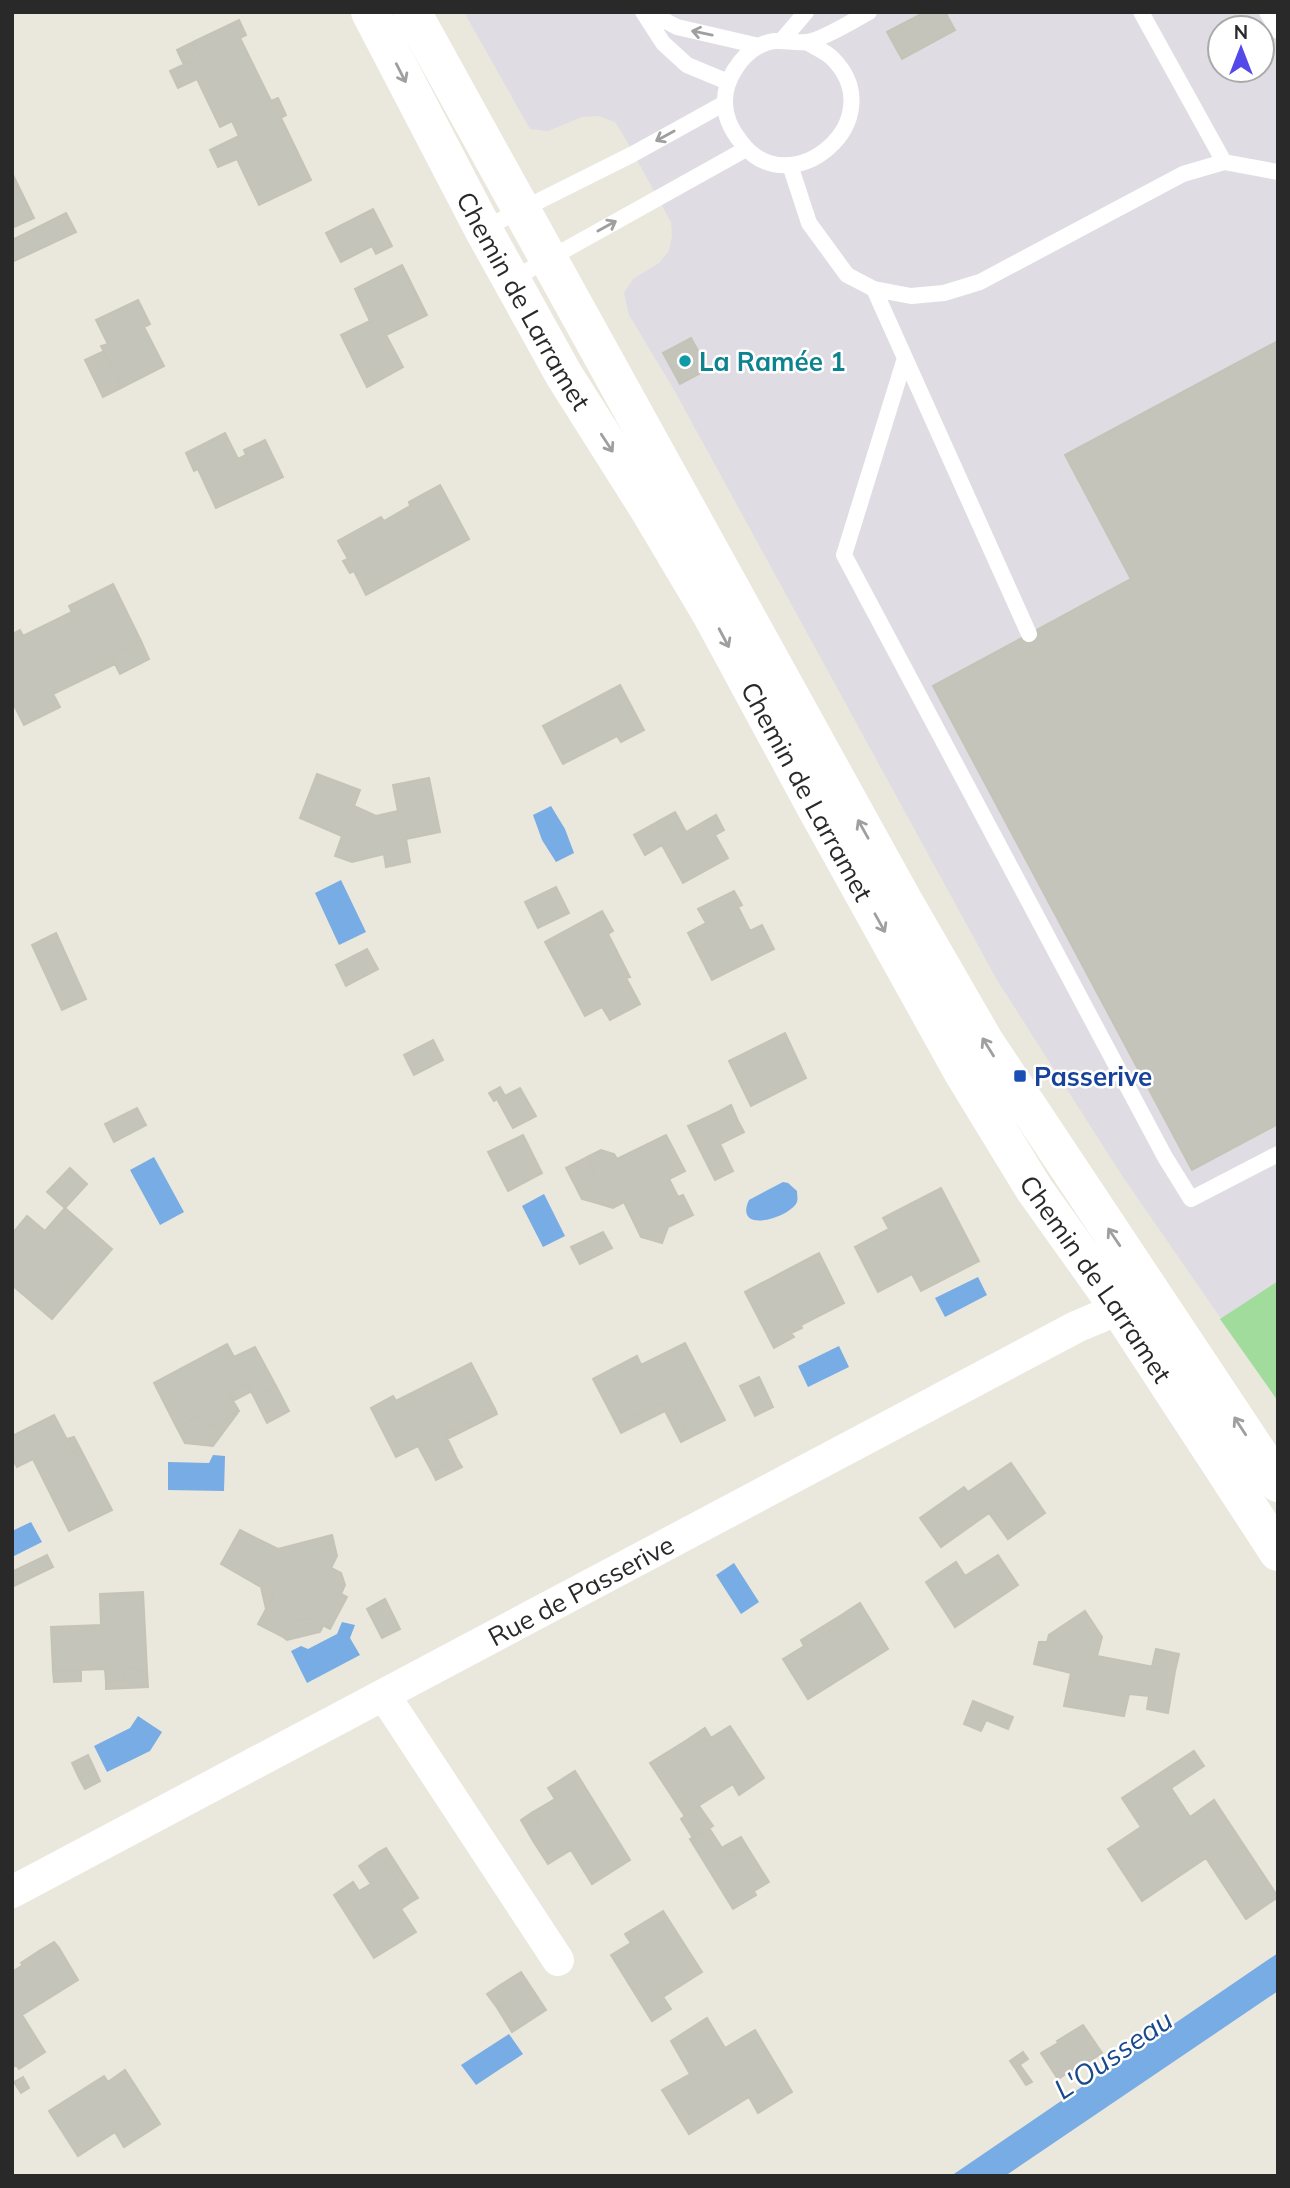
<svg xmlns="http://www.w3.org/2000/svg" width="1290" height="2188" font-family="Mulish,sans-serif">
<rect width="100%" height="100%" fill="#eae7dc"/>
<!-- industrial -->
<path fill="#dfdce3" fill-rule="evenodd" d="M464 12H1278V1401L1123 1177 997 980 673 388 629 315 624 293 633 279 659 263 669 251 672 236 671 222 625 138 615 122 598 116 582 117 548 131 530 129ZM1220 28H1262V70H1220Z"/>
<!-- green -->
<path fill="#a2dc9c" d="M1278 1281V1401L1220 1319Z"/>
<!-- water -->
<path fill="#77ace4" d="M551 806 565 829 574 853 556 862 542 840 533 815Z
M341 880 366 932 339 945 315 893Z
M154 1157 184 1212 160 1225 130 1170Z
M783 1182 788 1183 797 1191C797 1194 798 1199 797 1202 790 1218 733 1235 749 1200Z
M544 1194 565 1236 543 1247 522 1206Z
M978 1277 987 1295 945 1317 935 1298Z
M839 1346 849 1367 808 1387 798 1366Z
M213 1455 225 1456 224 1491 168 1490V1462L209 1463Z
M31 1522 42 1542 12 1557V1531Z
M734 1563 759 1602 741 1614 716 1575Z
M342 1622 355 1625 350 1638 360 1655 307 1683 291 1651 301 1646 308 1649 337 1634Z
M138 1716 162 1732 150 1751 107 1772 94 1746 130 1728Z
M1278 1953V1991L1005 2176H951Z
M509 2034 523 2054 476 2085 461 2065Z"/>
<!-- building -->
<path fill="#c5c4bb" stroke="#c5c3b6" stroke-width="2" d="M925 12H945L955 30 902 59 887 32Z
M239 20 246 35 240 38 271 101 278 98 286 115 281 118 311 180 259 205 237 159 218 167 210 150 239 136 232 121 220 127 197 79 178 88 170 71 200 57 193 42Z
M193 42 200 57 184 65 177 50Z
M12 173 34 218 12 228Z
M373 209 392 246 376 254 372 246 341 262 326 233Z
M66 213 76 232 12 262V240Z
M402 265 427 315 386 335 403 367 367 387 341 335 370 321 355 289Z
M138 300 150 324 144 327 164 366 123 387 101 346 108 344 96 320Z
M691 338 708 369 680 384 663 353Z
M1278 341V1124L1192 1170 933 686 1131 579 1065 455Z
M104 351 123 387 103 397 85 360Z
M225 433 238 459 246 455 244 450 265 440 283 477 216 508 198 469 194 471 186 453Z
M440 485 469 539 366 595 354 571 350 573 343 561 348 559 338 541 381 517 384 521 410 506 409 502Z
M113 584 141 641 111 656 115 664 53 694 60 707 24 725 12 701V634L20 630 23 636 72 612 69 606Z
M141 641 149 659 120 674 111 656Z
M620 685 644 730 621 742 617 736 563 764 543 726Z
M317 774 360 790 354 806 376 816 398 811 393 785 429 778 440 832 406 839 410 862 386 867 384 854 352 862 335 856 342 836 300 818Z
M675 812 686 832 716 815 724 830 715 835 728 858 683 883 662 845 645 855 634 835Z
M556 887 569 913 538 928 525 902Z
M734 891 742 905 738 907 750 931 762 925 774 949 712 980 688 933 706 923 698 909Z
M602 911 613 931 608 934 630 977 626 978 640 1004 610 1020 602 1007 585 1016 545 942Z
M56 933 86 999 62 1010 32 945Z
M367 949 378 969 346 986 336 965Z
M785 1033 806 1078 751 1106 729 1061Z
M433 1040 443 1060 414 1075 404 1055Z
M500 1087 505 1096 520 1088 536 1116 513 1128 497 1099 494 1101 489 1093Z
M731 1105 738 1121 728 1126 720 1111Z
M137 1108 146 1125 114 1142 105 1124Z
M720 1111 728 1126 738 1121 744 1132 720 1144 733 1171 715 1180 688 1126Z
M523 1135 542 1173 508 1191 488 1152Z
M666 1135 685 1171 669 1179 678 1197 683 1195 693 1215 668 1227 662 1243 641 1237 624 1202 613 1208 593 1202 583 1181 596 1175 587 1157 601 1150 614 1154 617 1159Z
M587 1157 596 1175 583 1181 593 1202 582 1199 566 1168Z
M70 1168 87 1184 65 1208 47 1192Z
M941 1188 979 1261 921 1291 912 1274 878 1292 855 1247 889 1229 883 1218Z
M65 1208 112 1249 52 1319 12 1285V1234L27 1216 45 1231Z
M603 1232 612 1248 580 1264 571 1247Z
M819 1253 844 1303 801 1325 802 1328 791 1333 794 1337 774 1348 745 1292Z
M685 1343 725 1420 689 1438 673 1407 665 1411 661 1403 617 1425 593 1379 637 1356 641 1365Z
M227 1344 234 1357 255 1347 276 1386 254 1397 247 1384 229 1394 239 1411 206 1429 198 1416 177 1428 154 1383Z
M471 1363 495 1409 445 1434 457 1459 432 1472 418 1446 396 1457 371 1408 393 1396 396 1401Z
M759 1377 773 1407 755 1416 740 1386Z
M247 1384 250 1392 233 1401 229 1394Z
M276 1386 289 1411 267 1423 254 1397Z
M661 1403 665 1411 621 1433 617 1425Z
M673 1407 689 1438 681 1442 665 1411Z
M495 1409 497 1414 447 1439 445 1434Z
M239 1411 213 1446 185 1443 177 1428 198 1416 206 1429Z
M54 1415 76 1457 83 1454 112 1510 69 1531 33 1459 17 1467 12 1458V1436Z
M74 1437 83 1454 76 1457 67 1439Z
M457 1459 462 1467 436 1480 432 1472Z
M1011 1463 1045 1513 1008 1539 989 1513 941 1547 920 1518 964 1487 968 1492Z
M240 1530 278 1549 332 1535 337 1556 331 1568 341 1573 345 1585 341 1594 347 1597 330 1629 309 1618 292 1622 283 1637 258 1624 273 1596 270 1584 261 1587 221 1564Z
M47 1555 53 1567 12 1587V1572Z
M998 1555 1018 1585 955 1627 926 1582 956 1562 965 1576Z
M270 1584 273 1596 266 1609 261 1587Z
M143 1592 147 1671H139V1668L124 1669V1680L106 1682 105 1669 53 1671 51 1627 101 1625 100 1594Z
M385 1599 400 1629 382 1638 367 1609Z
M860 1603 888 1649 808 1699 783 1659 847 1620 843 1614Z
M1085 1611 1102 1637 1097 1656 1175 1671 1168 1713 1147 1709 1149 1696 1129 1694 1124 1716 1064 1706 1071 1673 1034 1664 1039 1642H1047L1049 1635Z
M843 1614 847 1620 804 1646 801 1640Z
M309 1618 323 1626 320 1632 287 1640 283 1637 292 1622Z
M1156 1649 1179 1654 1175 1671 1152 1667Z
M139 1668V1671H147L148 1687 106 1689V1682L124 1680V1669Z
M81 1670V1681L54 1682 53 1671Z
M973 1701 1013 1717 1008 1729 986 1720 981 1731 964 1724Z
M730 1726 764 1778 739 1795 733 1784 684 1815 650 1763 687 1740 693 1749Z
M705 1728 711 1738 693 1749 687 1740Z
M1194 1751 1204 1766 1171 1788 1190 1817 1214 1800 1278 1897 1246 1919 1206 1858 1142 1901 1108 1849 1141 1827 1122 1798Z
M88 1755 95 1770 79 1778 72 1763Z
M95 1770 100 1781 85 1789 79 1778Z
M575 1771 630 1860 592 1884 571 1850 548 1864 535 1844 548 1836 533 1812 555 1799 548 1788Z
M699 1806 713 1826 693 1838 681 1819Z
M533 1812 548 1836 535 1844 521 1820Z
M709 1828 722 1848 725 1846 731 1857 747 1847 769 1882 754 1891 756 1895 733 1909 690 1839Z
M741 1837 747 1847 731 1857 725 1846Z
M386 1848 418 1898 411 1902 379 1852Z
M379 1852 411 1902 401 1909 416 1932 374 1958 334 1895 353 1882 359 1891 371 1884 359 1866Z
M663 1911 702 1972 663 1997 671 2009 652 2021 611 1955 631 1943 625 1934Z
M54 1942 59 1948 44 1957 39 1951Z
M59 1948 78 1980 22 2015 45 2052 19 2069 16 2065 12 2068V1972L23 1965 21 1963 39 1951 44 1957Z
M521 1972 546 2010 512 2032 498 2009 512 2000 502 1984Z
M502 1984 512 2000 498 2009 487 1994Z
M707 2018 725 2048 755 2030 792 2092 758 2113 749 2097 689 2134 662 2090 690 2074 671 2041Z
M1083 2025 1102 2053 1076 2070 1057 2041Z
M1058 2043 1075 2068 1058 2079 1041 2053Z
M1023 2052 1028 2059 1015 2068 1010 2061Z
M1020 2065 1032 2082 1026 2085 1015 2068Z
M125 2070 160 2124 124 2147 115 2132 78 2156 49 2111 104 2076 108 2082Z
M23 2077 29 2088 21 2093 14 2082Z"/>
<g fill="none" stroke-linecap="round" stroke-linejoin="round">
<!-- service -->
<path stroke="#fff" stroke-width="16" d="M643 12 663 43 687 65 728 82
M648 12 677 27 759 46
M1141 12 1224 162
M1267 12 1278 31
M783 39 806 12
M808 43C815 47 824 51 831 57 896 119 790 208 741 142 732 131 725 118 725 103 724 81 740 56 759 46 777 36 789 44 806 42 818 42 857 19 869 12
M790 165 809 223 847 275 874 289 911 296 944 293 980 282 1183 174 1224 162 1278 172
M483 229 633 154 725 103
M511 280 746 149
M874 289 1029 634
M905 358 844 555 1165 1157 1191 1199 1278 1154"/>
<!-- minor -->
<g stroke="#fff" stroke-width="32">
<path d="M384 1695 558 1960"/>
<path id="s1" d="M12 1892 1076 1327 1109 1313 1138 1294"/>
</g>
<!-- secondary -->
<g stroke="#fff" stroke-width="38">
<path id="s2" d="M370 12 483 229 564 375 648 508 711 614 817 810 962 1071 1034 1189 1118 1307 1278 1552"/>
<path d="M412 12 903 900 985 1042 1278 1483"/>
</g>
</g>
<!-- one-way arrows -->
<defs><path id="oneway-shaft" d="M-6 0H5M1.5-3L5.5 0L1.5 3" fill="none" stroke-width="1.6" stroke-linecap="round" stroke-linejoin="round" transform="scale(1.75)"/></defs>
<g stroke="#9f9f9f">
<use href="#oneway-shaft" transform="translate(702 33) rotate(-168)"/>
<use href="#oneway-shaft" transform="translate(401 73) rotate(63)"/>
<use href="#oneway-shaft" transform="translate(665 136) rotate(151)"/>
<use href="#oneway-shaft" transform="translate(607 226) rotate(-29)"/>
<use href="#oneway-shaft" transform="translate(607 443) rotate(57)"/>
<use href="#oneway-shaft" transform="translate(724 638) rotate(62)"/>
<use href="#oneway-shaft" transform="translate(863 829) rotate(-119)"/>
<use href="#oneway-shaft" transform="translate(880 923) rotate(61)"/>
<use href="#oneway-shaft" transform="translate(988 1047) rotate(-122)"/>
<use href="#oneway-shaft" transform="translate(1114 1237) rotate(-124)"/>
<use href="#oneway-shaft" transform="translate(1240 1426) rotate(-123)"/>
</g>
<!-- markers -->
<circle fill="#0f9aa8" stroke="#fff" stroke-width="2.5" cx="685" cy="361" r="7"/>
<rect fill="#1a4fb4" stroke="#fff" stroke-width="2.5" x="1013" y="1069" width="14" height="14" rx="3.5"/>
<g text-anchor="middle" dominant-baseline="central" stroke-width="5" stroke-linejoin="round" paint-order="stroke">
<!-- street labels -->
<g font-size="26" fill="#292929" stroke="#fff">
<text stroke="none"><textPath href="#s2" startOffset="327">Chemin de Larramet</textPath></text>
<text stroke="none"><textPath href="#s2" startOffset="894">Chemin de Larramet</textPath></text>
<text stroke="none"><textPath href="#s2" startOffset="1461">Chemin de Larramet</textPath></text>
<text stroke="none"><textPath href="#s1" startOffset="644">Rue de Passerive</textPath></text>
</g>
<!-- culture labels -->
<g font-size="26" font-weight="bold" fill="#0d838f" stroke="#fff" text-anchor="start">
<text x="699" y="361">La Ramée 1</text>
</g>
<!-- transit labels -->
<g font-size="26" font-weight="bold" fill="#164399" stroke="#fff" text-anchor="start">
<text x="1034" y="1076">Passerive</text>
</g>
<!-- water labels -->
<g font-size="28" font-style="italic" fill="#18488d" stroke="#fff">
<text transform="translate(1113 2054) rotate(-34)">L'Ousseau</text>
</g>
</g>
<!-- border -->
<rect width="1290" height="2188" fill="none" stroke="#292929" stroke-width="28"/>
<!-- north arrow -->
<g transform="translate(1241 49)"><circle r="33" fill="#ffffff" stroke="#a9a9a9" stroke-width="2"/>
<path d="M0-5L12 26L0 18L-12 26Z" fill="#5348ea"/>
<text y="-10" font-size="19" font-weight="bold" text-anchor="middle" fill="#292929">N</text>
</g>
</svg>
